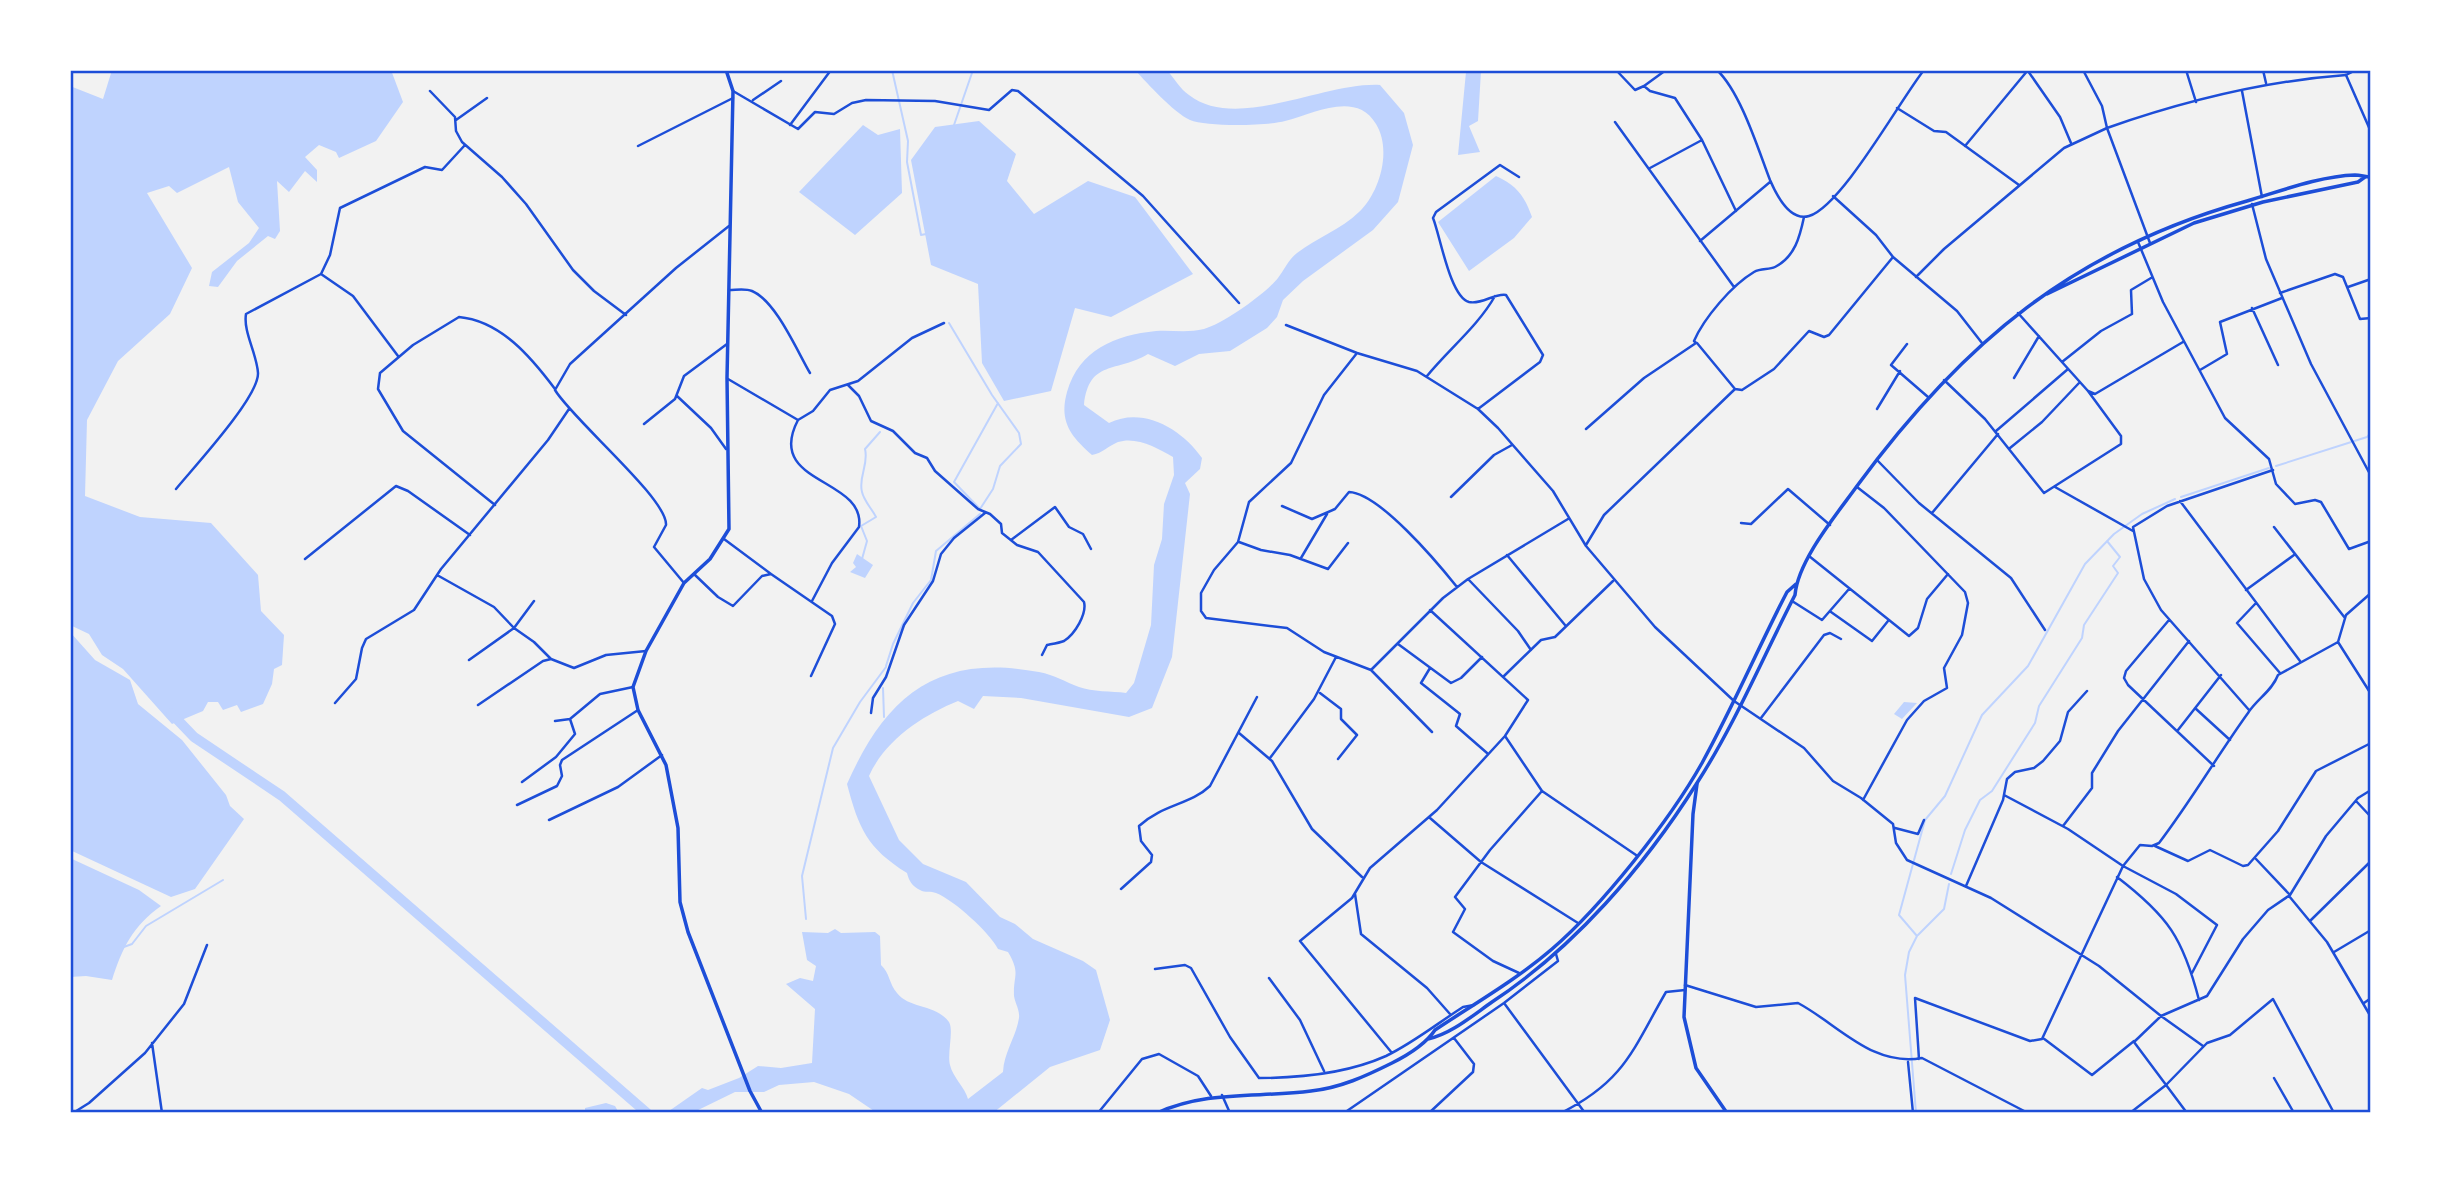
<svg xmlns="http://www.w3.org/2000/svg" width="2441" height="1183" font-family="'DejaVu Sans',sans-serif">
<rect width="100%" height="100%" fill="#f2f2f2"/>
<!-- water -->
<path fill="#bfd3fe" d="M112 70H391L403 102 376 141 339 158 336 152 319 145 305 157 317 170V182L305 171 289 192 277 181 280 231 275 239 268 236 237 261 218 287 209 286 212 272 249 243 259 228 238 202 229 167 177 193 169 186 147 193 192 268 170 314 118 361 87 420 85 496 140 517 211 523 258 575 261 611 284 635 282 665 274 669 272 684 263 704 241 712 237 705 223 710 218 702H208L203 711 172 724 123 669 102 655 89 634 70 625V86L103 99Z
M1135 70H1167C1174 78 1180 89 1189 95 1237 132 1323 82 1380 85L1404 113 1413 145 1398 202 1373 230 1303 281 1283 300 1277 317 1267 328 1230 351 1199 354 1175 366 1148 354C1117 373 1089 359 1084 405L1109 423C1143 406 1182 429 1202 458L1200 469 1185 483 1190 494 1172 657 1152 708 1129 717 1021 698 983 696 974 709 958 701C923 715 885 740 869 776L899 840 923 864 966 882 1000 917 1015 924 1033 939 1083 961 1096 970 1110 1020 1100 1050 1050 1067 993 1113H877L849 1094 814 1082 779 1085 764 1092H735L692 1113H648L669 1111 702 1088 708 1090 739 1078 758 1066 781 1068 812 1063 815 1009 786 984 800 978 813 981 816 966 807 960 802 932 828 933 835 929 841 933 875 932 880 936 881 965C890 973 889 984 897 993 909 1009 936 1004 949 1022 954 1030 947 1054 950 1065 953 1078 965 1087 968 1099L1003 1072C1004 1052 1016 1037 1019 1018 1020 1010 1015 1003 1014 996 1013 975 1021 974 1008 952L998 949C990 933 954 900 936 893 931 891 925 893 920 890 912 886 909 881 907 873 867 848 859 829 847 784 886 696 937 653 1039 672 1055 675 1065 682 1079 687 1092 692 1112 691 1126 693L1134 683 1151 625 1154 565 1162 539 1164 504 1174 475 1173 457C1158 448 1136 436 1118 442 1108 446 1103 453 1092 455 1070 436 1059 421 1067 392 1079 350 1115 335 1156 331 1172 330 1188 333 1204 329 1224 323 1265 294 1278 278 1284 270 1289 259 1297 253 1316 238 1342 229 1359 212 1380 192 1392 150 1376 124 1356 90 1313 114 1285 121 1267 126 1206 127 1190 120 1173 112 1148 84 1135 70Z
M1481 71 1478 121 1469 126 1480 152 1458 155 1466 72Z
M979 121 1016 154 1007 181 1034 214 1088 181 1135 197 1193 274 1111 317 1075 308 1051 391 1004 401 982 363 978 284 931 265 911 160 935 127Z
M863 125 878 135 900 129 902 193 855 235 799 192Z
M1496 176C1517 186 1524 195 1532 217L1514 238 1469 271 1438 222Z
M857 554 873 565 865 578 850 572 856 567 853 563Z
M70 632 95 660 130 680 138 704 182 740 226 795 230 806 244 819 195 889 171 897 70 850Z
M1904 702 1917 703 1902 719 1894 714Z
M70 858 139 890 161 906C133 926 122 948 112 980L86 976 70 977Z
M606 1103 615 1106 619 1113H585V1108Z"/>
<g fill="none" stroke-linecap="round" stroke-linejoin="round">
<!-- stream -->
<path stroke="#bfd3fe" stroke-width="2" d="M892 70 908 141 907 162 921 235 926 234
M954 125 973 70
M949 323 992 395 1019 433 1021 444 1000 466 993 489 980 509 954 482 998 403
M2276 466 2367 437 2371 432
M2181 497 2269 468
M862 559 867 541 861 526 876 517C872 509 864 501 862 492 858 477 869 465 865 449L880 432
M886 666 893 644 913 603 931 580 936 551 980 514
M883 688 884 717
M1951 874 1965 830 1980 800 1992 791 2035 723 2039 706 2082 638 2084 625 2118 573 2113 566 2120 557 2107 541
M806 919 802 876 833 748 860 702 886 667
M1918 935 1944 909 1949 884
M121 948 132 944 146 926 223 880
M1916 1113 1905 975 1909 952 1917 936 1899 915 1925 820 1945 796 1982 715 2028 666 2085 564 2114 534 2142 514 2175 499"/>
<!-- river -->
<path stroke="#bfd3fe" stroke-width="10" d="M171 713 194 737 282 796 647 1113"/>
<!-- minor -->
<path stroke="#1d4ed8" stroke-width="2.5" d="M1616 70 1635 90 1644 86 1650 91 1675 98 1702 140 1736 211
M1717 70C1741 93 1758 149 1770 180 1776 194 1789 222 1809 216 1842 206 1900 100 1924 70
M2186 70 2196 102
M2263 70 2266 83
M2028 71 2060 117 2071 143
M2346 75 2371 132
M1644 86 1666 70
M430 91 455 117 456 131 462 142 502 177 526 204 573 270 594 291 626 315
M733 91 798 129 815 112 834 114 852 103 866 100 935 101 989 110 1012 90 1018 91 1143 196 1239 303
M2242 91 2262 197
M753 100 781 81
M1897 108 1934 131 1946 132 2019 185
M456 120 487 98
M1615 122 1734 287
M790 125 831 70
M638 146 733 98
M1965 146 2028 70
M1650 168 1702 140
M1833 196 1876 235 1893 257 1957 311 1982 343
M1700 241 1770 182
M2138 242 2163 302 2225 418 2269 459 2276 484 2295 504 2315 500 2321 502 2349 549 2371 541
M321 274 353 296 398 356
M1916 277 1944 249 2064 148 2107 128 2102 106 2083 70
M2348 287 2371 279
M729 290C736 290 745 288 752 291 776 301 797 351 810 373
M2280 293 2335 274 2343 277 2360 319 2371 318
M2252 308 2278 365
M2018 313 2088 391 2095 394 2183 342
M1286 325 1357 353 1324 395 1291 463 1249 502 1238 542 1214 570 1201 593V611L1206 618 1287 628 1324 652 1371 670 1443 598 1468 579 1568 519
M1697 343 1735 389
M1907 344 1891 365 1928 397
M1357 353 1417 371 1478 409 1498 428 1553 491 1586 546 1655 627 1734 701 1804 748 1833 781 1861 798 1893 824 1896 843 1907 860 1991 898 2099 966 2161 1016 2207 996 2243 939 2268 910 2290 895 2326 836 2358 798 2371 790
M2062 362 2101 331 2132 314 2131 290 2151 278
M2200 370 2227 354 2220 322 2282 298
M1427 376C1449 349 1478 326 1495 296
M2014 378 2039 336
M728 379 798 420 813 411 830 390 858 381 912 338 944 323
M1944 380 1985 419 2044 493 2121 444V436L2088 391
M848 385 859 396 871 421 893 431 915 453 927 458 935 471 978 509 990 514 1001 524 1002 533 1017 545 1038 552 1084 602C1087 614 1075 634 1064 641 1059 643 1052 644 1047 645L1042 655
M677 396 711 428 726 449
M1478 409 1540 362 1543 355 1506 295C1494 293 1482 305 1469 302 1450 297 1440 235 1433 218L1436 212 1500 165 1519 177
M1877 409 1900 371
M798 420C764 485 866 477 859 527L832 563 812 601
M644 424 675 399 684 376 727 344
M1586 429 1644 378 1696 343 1694 341C1704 318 1732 285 1754 272 1761 268 1769 270 1775 267 1795 257 1800 236 1804 217
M1996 431 2068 369
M2010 448 2042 422 2079 383
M1877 460 1919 503 2011 578 2045 630
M1857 487 1884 508 1965 592 1968 603 1962 635 1944 668 1947 688 1924 701 1907 720 1863 800
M2055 487 2133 531
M176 489C194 467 259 397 258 373 257 354 243 332 246 314L321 274 330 255 340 208 425 167 442 170 465 145
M1451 497 1494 455 1512 445
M2180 501 2300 661
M495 505 403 431 378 389 380 373 413 345 459 317C501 321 531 357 555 389
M1282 506 1312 519 1335 509 1349 492C1379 493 1437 562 1457 587
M1932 513 1998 434
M1741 523 1751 524 1788 489 1830 525
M2274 527 2345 618
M724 539 771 574
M1011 540 1055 507 1069 527 1083 534 1091 549
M1239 542 1261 550 1290 555 1328 569 1348 543
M1586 545 1604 515 1735 389 1742 390 1774 369 1809 331 1824 337 1829 335 1893 257
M1507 555 1565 625
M1809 556 1909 636 1918 628 1927 599 1948 574
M1301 558 1327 514
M305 559 396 486 408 491 470 535
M694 574 718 597 733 606 762 576 771 574 832 616 835 624 811 676
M437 575 494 607 514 628 534 601
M1468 579 1518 631 1531 650
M684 583 654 547 666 525C668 499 572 419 555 390L570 364 676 268 729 226
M2246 590 2294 555
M1792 601 1822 620 1849 589
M2256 603 2237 623 2280 673
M1831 612 1872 641 1888 621
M2169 620 2126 671 2124 678 2128 685 2214 766
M2338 642 2371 694
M1398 644 1451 683 1461 678 1482 657
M469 660 514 628 534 642 551 659
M1430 668 1421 683 1460 714 1456 726 1487 753
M1371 670 1432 732
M1504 676 1541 640 1555 637 1613 581
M1320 693 1341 709V719L1357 735 1338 759
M335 703 356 679 362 648 366 639 414 610 441 569 548 440 569 409
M478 705 543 661 551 659 574 668 606 655 646 651
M2195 708 2230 740
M2249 710 2161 610 2144 579 2133 527 2167 506 2273 470
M871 713 873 698 886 677 904 625 933 581 941 554 954 538 985 513
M1761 718 1824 635 1830 633 1841 639
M555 721 570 719 600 694 633 687
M2178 730 2221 675
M1239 733 1272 761 1312 829 1362 877
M1505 736 1542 791 1636 855
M1270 758 1314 699 1336 657
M522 782 556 757 575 734 570 719
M2004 795 2068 829 2123 866 2176 894 2217 925 2192 973
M2356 801 2371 817
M517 805 557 786 562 776 560 765 562 760 638 710
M1430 818 1481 862 1578 923
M549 820 618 787 662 755
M2063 826 2092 788V773L2118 731 2189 641
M1895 828 1918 834 1924 820
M2155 846 2188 861 2210 850 2243 866 2248 865 2278 831 2316 771 2371 743
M2256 859 2290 895
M2117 877C2168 916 2183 938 2199 1000
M1966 886 2003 800 2007 779 2015 772 2034 768 2043 761 2060 741 2068 712 2087 691
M1121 889 1151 862 1152 855 1141 841 1139 826C1163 804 1190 805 1210 786L1257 697
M1355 894 1361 934 1427 988 1450 1014
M2289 896 2327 942 2371 1017
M2311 920 2371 861
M2334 952 2371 930
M1155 969 1185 965 1191 968 1230 1037 1259 1078C1300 1078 1348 1073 1386 1056 1413 1043 1438 1023 1463 1007L1474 1005
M1519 973 1493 961 1453 932 1465 909 1455 897 1490 850 1542 791
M1269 978 1300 1020 1324 1071
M1685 985 1756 1007 1798 1003C1839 1025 1872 1067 1922 1058L2028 1113
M1504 1003 1585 1113
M2364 1003 2371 998
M2043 1038 2092 1075 2134 1041
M152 1043 162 1113
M1392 1053 1300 941 1352 898 1370 868 1437 810 1505 736 1528 700 1430 610
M1919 1059 1915 998 2030 1041 2042 1039 2123 866 2140 845 2152 846 2159 843C2191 801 2217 756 2248 713 2257 699 2272 691 2278 675L2338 642 2346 615 2371 593
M1908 1062 1913 1113
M2274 1078 2294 1113
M1222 1095 1230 1113
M73 1113 89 1103 145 1053 184 1004 207 945
M1098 1113 1142 1059 1159 1054 1198 1076 1211 1096
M1344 1113 1504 1003 1558 961 1556 954
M1429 1113 1473 1072 1474 1064 1454 1038
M1561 1113C1625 1081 1633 1049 1666 992L1685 990
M2130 1113 2166 1085 2207 1043 2230 1035 2273 999 2334 1113
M2187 1113 2134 1042 2161 1016 2203 1046"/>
<!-- tertiary -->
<path stroke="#1d4ed8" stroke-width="2.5" d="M2252 204 2266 259 2311 364 2371 476
M2150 243 2107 128C2184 101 2265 81 2346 75L2356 70"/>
<!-- secondary -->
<path stroke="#1d4ed8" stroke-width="3.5" d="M726 70 733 91 727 378 729 529 710 559 684 583 646 651 633 687 638 710 666 765 678 828 680 902 688 932 750 1091 762 1113
M1697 784 1693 814 1684 1017 1696 1068 1727 1113"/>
<!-- trunk -->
<path stroke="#1d4ed8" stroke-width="3.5" d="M2047 294 2194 223 2263 202 2358 182 2365 177
M1428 1039C1451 1034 1472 1016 1492 1002 1574 948 1644 867 1697 783 1735 724 1763 657 1795 595 1798 560 1837 514 1857 486 1962 343 2074 249 2247 201 2281 191 2320 176 2355 175 2361 175 2365 177 2371 177
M1157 1113C1207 1090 1258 1098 1311 1091 1340 1088 1366 1076 1392 1063 1408 1055 1425 1045 1435 1030 1474 1004 1516 980 1552 949 1602 906 1670 820 1702 763 1733 707 1758 648 1787 592L1796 584"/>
</g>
<!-- border -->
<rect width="2441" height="1183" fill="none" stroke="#ffffff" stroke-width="144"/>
<rect x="72" y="72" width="2297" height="1039" fill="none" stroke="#1d4ed8" stroke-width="2.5"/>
</svg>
